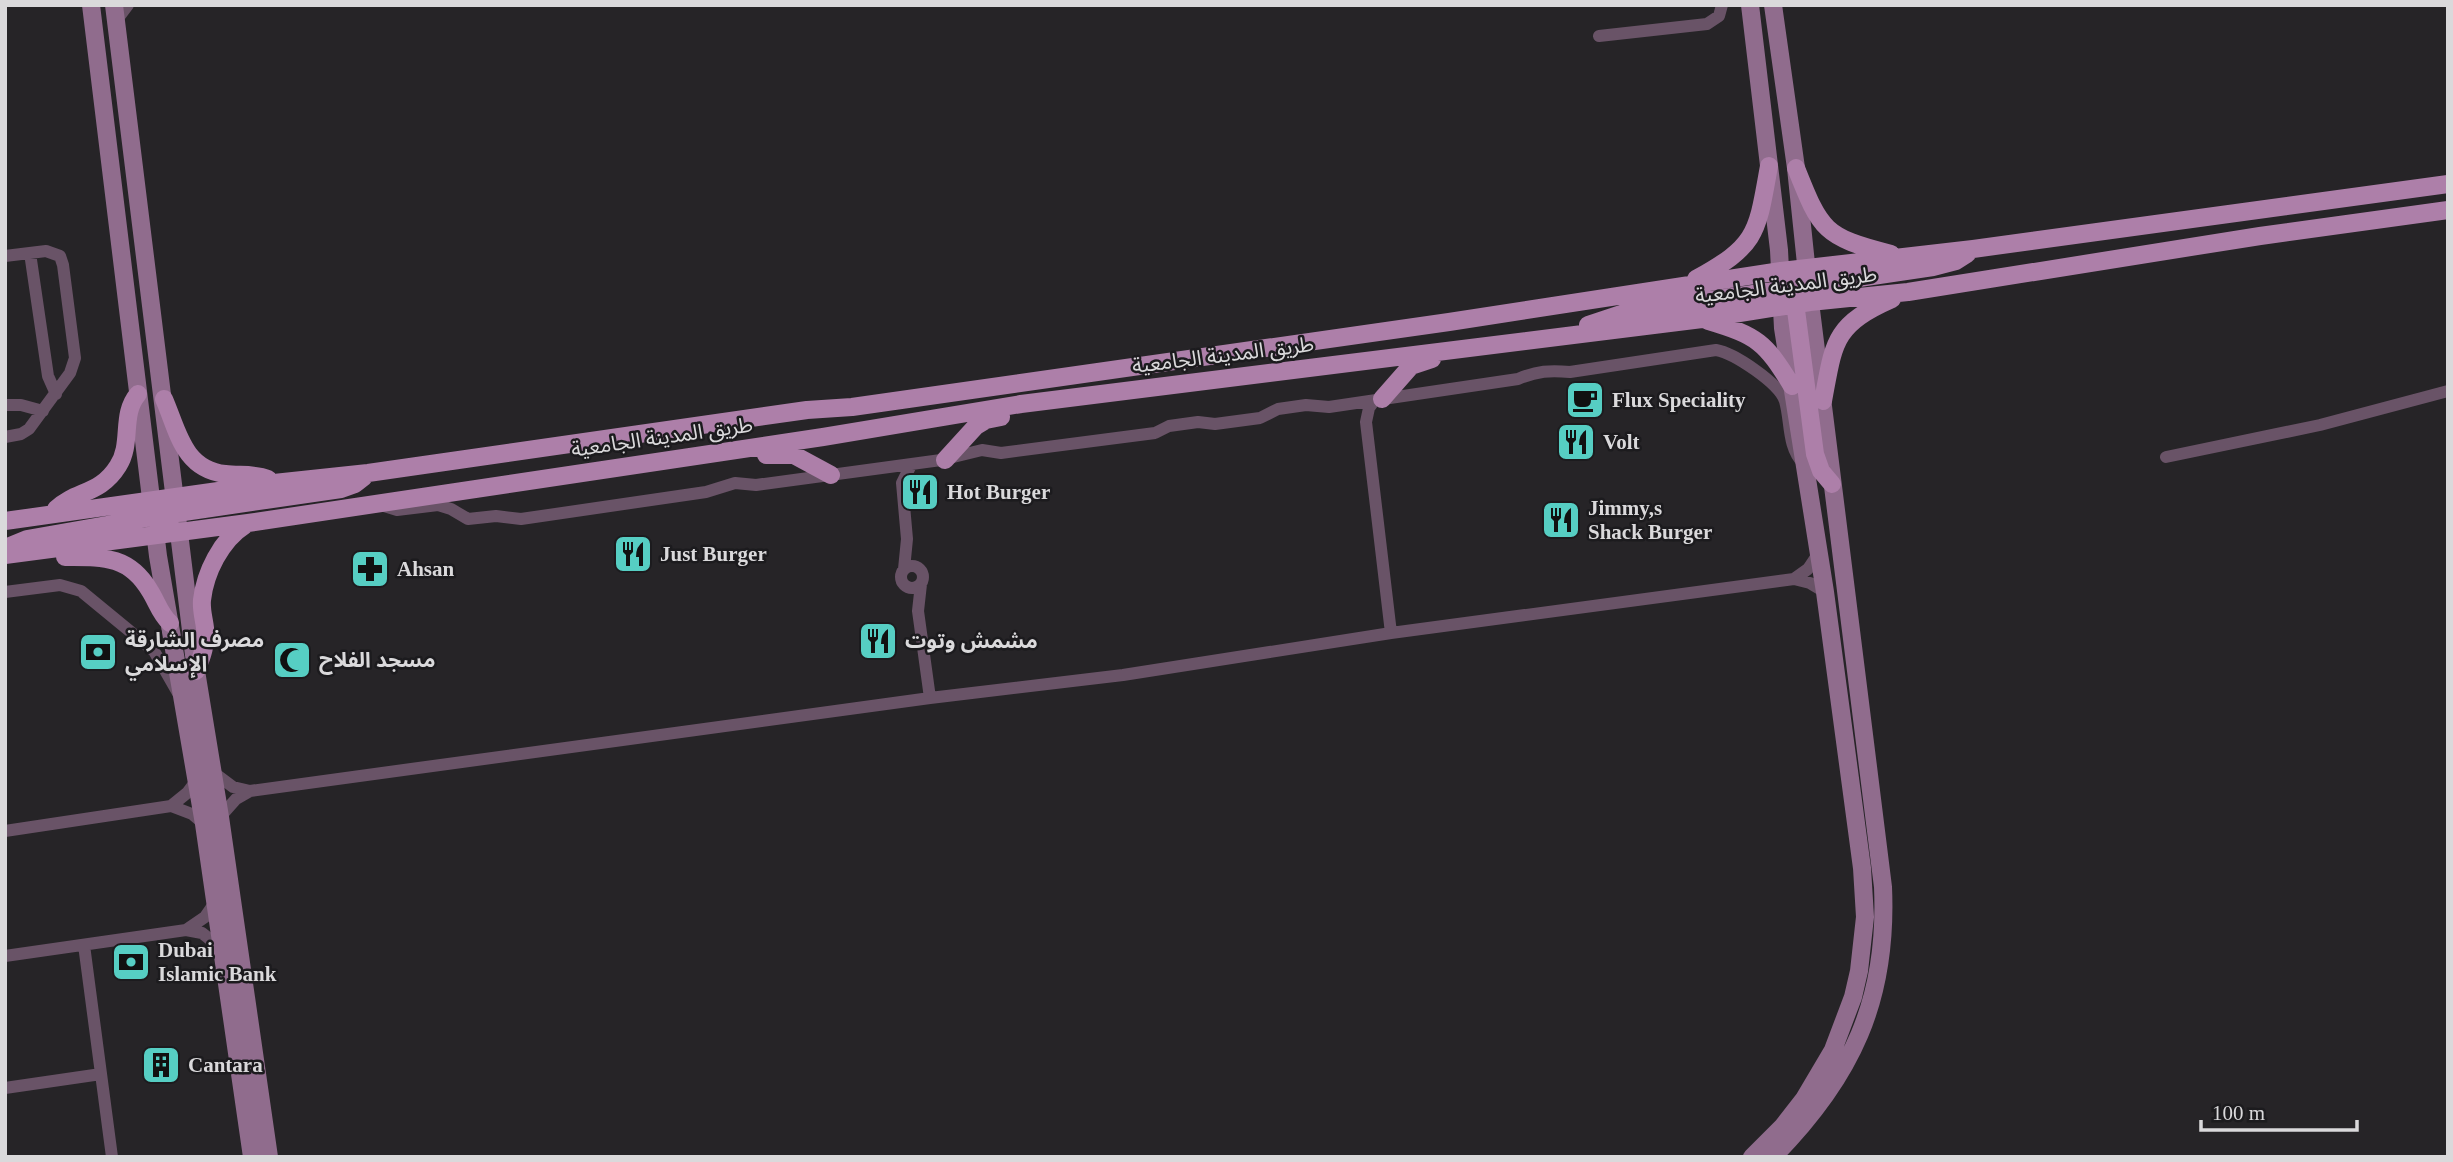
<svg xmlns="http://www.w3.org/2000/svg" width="2453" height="1162" font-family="'Times New Roman','Noto Sans Arabic',serif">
<rect width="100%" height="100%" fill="#262427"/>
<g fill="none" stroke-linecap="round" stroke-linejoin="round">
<!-- street -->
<path stroke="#695367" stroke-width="12" d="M116 21 128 5
M1599 36 1707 24 1719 16 1722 5
M30 253 48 376 56 394
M5 256 46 251 60 256 63 265 75 358 70 373 29 429 21 434 5 437
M1374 401 1369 408 1366 422 1391 633
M5 405H21L43 411
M2166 457 2320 425 2448 391
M381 505 397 510 438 505 451 509 468 519 496 516 521 519 706 492 735 483 756 485 941 460 982 450 1001 453 1155 433 1169 426 1198 422 1215 424 1260 418 1278 409 1306 405 1329 407 1518 379C1537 371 1550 370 1570 372L1716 350C1734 353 1779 383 1785 401 1791 422 1787 446 1803 463
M901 577a11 11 0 1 1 22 0a11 11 0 1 1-22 0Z
M904 569 907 539 902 483 911 465
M1794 579 1808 569 1818 554
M921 584 918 611 930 698
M5 592 60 585 81 591 154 651 178 693
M213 772 233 787 250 791 930 698 1123 675 1391 633 1794 579 1810 583 1825 592
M171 806 187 793 196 781
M220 817 236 799 250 791
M5 831 171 806 192 814 204 824
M186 930 205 917 214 904
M84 945 112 1157
M5 956 186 930 202 933 221 948
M5 1088 101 1074"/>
<!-- secondary -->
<path stroke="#906c8d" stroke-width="18" d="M91 5 158 556 204 824 252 1157
M114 5 196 671 220 817 269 1157
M1750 5 1779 250 1783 328 1825 592 1862 868 1865 917 1859 971 1853 997 1833 1050 1804 1099 1783 1126 1752 1157
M1773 1157C1852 1077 1888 1000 1883 887L1810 302 1796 168 1773 5"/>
<!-- primary -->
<path stroke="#ad7fa9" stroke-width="18" d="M1796 168C1821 231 1824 237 1891 254
M1696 279C1758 245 1757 233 1769 166
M1794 295 1815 454 1821 471 1832 484
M1789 296 1805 286 1933 267 1956 261 1967 254
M1708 321C1758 336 1765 342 1792 386
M1588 325 1627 312 1781 290 1796 282 1807 269
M164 399C178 431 183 469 225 474 239 476 254 473 268 479
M1382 399 1411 366 1432 359
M1823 401C1834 342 1833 325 1892 299
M766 455H794L831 475
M945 460 976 426 986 420 1001 417
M56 509C76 490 100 495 118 466 133 443 120 415 138 394
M5 521 274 483 368 473 807 410 852 407 1449 322 1781 271 1973 249 2448 184
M155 535 167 519 177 513 341 489 355 484 364 477
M5 548 27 539 152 517 164 513 172 504
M5 555 248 523 823 437 1021 404 1702 319 1810 302 1908 292 2260 236 2448 210
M65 557C102 557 129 555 150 591 157 602 160 614 170 623
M196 671C202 657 207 643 205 628 204 619 201 610 202 600 205 573 221 540 245 525"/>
</g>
<!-- icons -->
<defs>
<symbol id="cafe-square" viewBox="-11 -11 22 22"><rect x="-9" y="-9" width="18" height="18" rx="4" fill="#56cec3" stroke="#1c1b1e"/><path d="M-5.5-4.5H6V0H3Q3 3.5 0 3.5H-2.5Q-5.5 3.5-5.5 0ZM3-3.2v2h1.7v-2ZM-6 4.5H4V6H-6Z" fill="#111"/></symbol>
<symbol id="restaurant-square" viewBox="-11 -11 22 22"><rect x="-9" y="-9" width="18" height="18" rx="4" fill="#56cec3" stroke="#1c1b1e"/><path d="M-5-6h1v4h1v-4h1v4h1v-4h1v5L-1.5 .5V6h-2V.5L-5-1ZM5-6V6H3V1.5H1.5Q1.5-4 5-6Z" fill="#111"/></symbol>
<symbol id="pharmacy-square" viewBox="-11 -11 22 22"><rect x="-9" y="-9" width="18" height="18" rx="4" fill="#56cec3" stroke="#1c1b1e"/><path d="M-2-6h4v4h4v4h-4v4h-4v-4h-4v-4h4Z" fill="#111"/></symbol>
<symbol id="bank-square" viewBox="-11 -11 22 22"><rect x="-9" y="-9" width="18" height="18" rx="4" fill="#56cec3" stroke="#1c1b1e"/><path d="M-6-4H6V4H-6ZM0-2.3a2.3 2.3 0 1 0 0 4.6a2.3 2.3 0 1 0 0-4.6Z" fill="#111"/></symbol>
<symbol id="mosque-square" viewBox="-11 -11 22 22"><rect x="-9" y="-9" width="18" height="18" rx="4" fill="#56cec3" stroke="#1c1b1e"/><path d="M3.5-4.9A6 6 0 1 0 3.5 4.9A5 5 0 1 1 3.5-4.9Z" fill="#111"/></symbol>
<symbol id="building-square" viewBox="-11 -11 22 22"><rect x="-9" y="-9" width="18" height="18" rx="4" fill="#56cec3" stroke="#1c1b1e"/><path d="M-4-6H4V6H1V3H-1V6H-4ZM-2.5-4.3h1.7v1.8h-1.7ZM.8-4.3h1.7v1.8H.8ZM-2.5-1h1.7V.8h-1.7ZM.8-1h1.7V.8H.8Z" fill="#111"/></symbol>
</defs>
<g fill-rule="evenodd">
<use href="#cafe-square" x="1563" y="378" width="44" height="44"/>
<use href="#restaurant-square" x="1554" y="420" width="44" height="44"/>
<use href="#restaurant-square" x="898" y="470" width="44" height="44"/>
<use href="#restaurant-square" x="1539" y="498" width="44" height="44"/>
<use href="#restaurant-square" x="611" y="532" width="44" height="44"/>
<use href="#pharmacy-square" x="348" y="547" width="44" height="44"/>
<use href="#restaurant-square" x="856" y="619" width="44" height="44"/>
<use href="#bank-square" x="76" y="630" width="44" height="44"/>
<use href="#mosque-square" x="270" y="638" width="44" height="44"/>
<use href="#bank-square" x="109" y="940" width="44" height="44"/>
<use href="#building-square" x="139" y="1043" width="44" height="44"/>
</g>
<g text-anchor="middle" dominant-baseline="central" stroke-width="5" stroke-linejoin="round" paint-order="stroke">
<!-- street labels -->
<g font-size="21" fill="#dad9db" stroke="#1c1b1e">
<text transform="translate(1786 285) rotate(-7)">طريق المدينة الجامعية</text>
<text transform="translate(1223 355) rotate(-7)">طريق المدينة الجامعية</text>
<text transform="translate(662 437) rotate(-8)">طريق المدينة الجامعية</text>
</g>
<!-- poi labels -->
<g font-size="21" font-weight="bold" fill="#dad9db" stroke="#1c1b1e" text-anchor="start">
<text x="1612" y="400">Flux Speciality</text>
<text x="1603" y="442">Volt</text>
<text x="947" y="492">Hot Burger</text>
<text x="1588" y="508">Jimmy,s<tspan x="1588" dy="24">Shack Burger</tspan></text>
<text x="660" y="554">Just Burger</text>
<text x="397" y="569">Ahsan</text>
<text x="125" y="640">مصرف الشارقة<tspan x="125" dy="24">الإسلامي</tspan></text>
<text x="905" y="641">مشمش وتوت</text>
<text x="319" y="660">مسجد الفلاح</text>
<text x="158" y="950">Dubai<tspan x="158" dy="24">Islamic Bank</tspan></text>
<text x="188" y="1065">Cantara</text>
</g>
</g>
<!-- border -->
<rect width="2453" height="1162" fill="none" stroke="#dad9db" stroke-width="14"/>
<!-- scale -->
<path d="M2201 1120v10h156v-10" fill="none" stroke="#dad9db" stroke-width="3.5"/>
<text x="2212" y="1120" font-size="21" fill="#dad9db" stroke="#1c1b1e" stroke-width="5" paint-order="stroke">100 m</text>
</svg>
